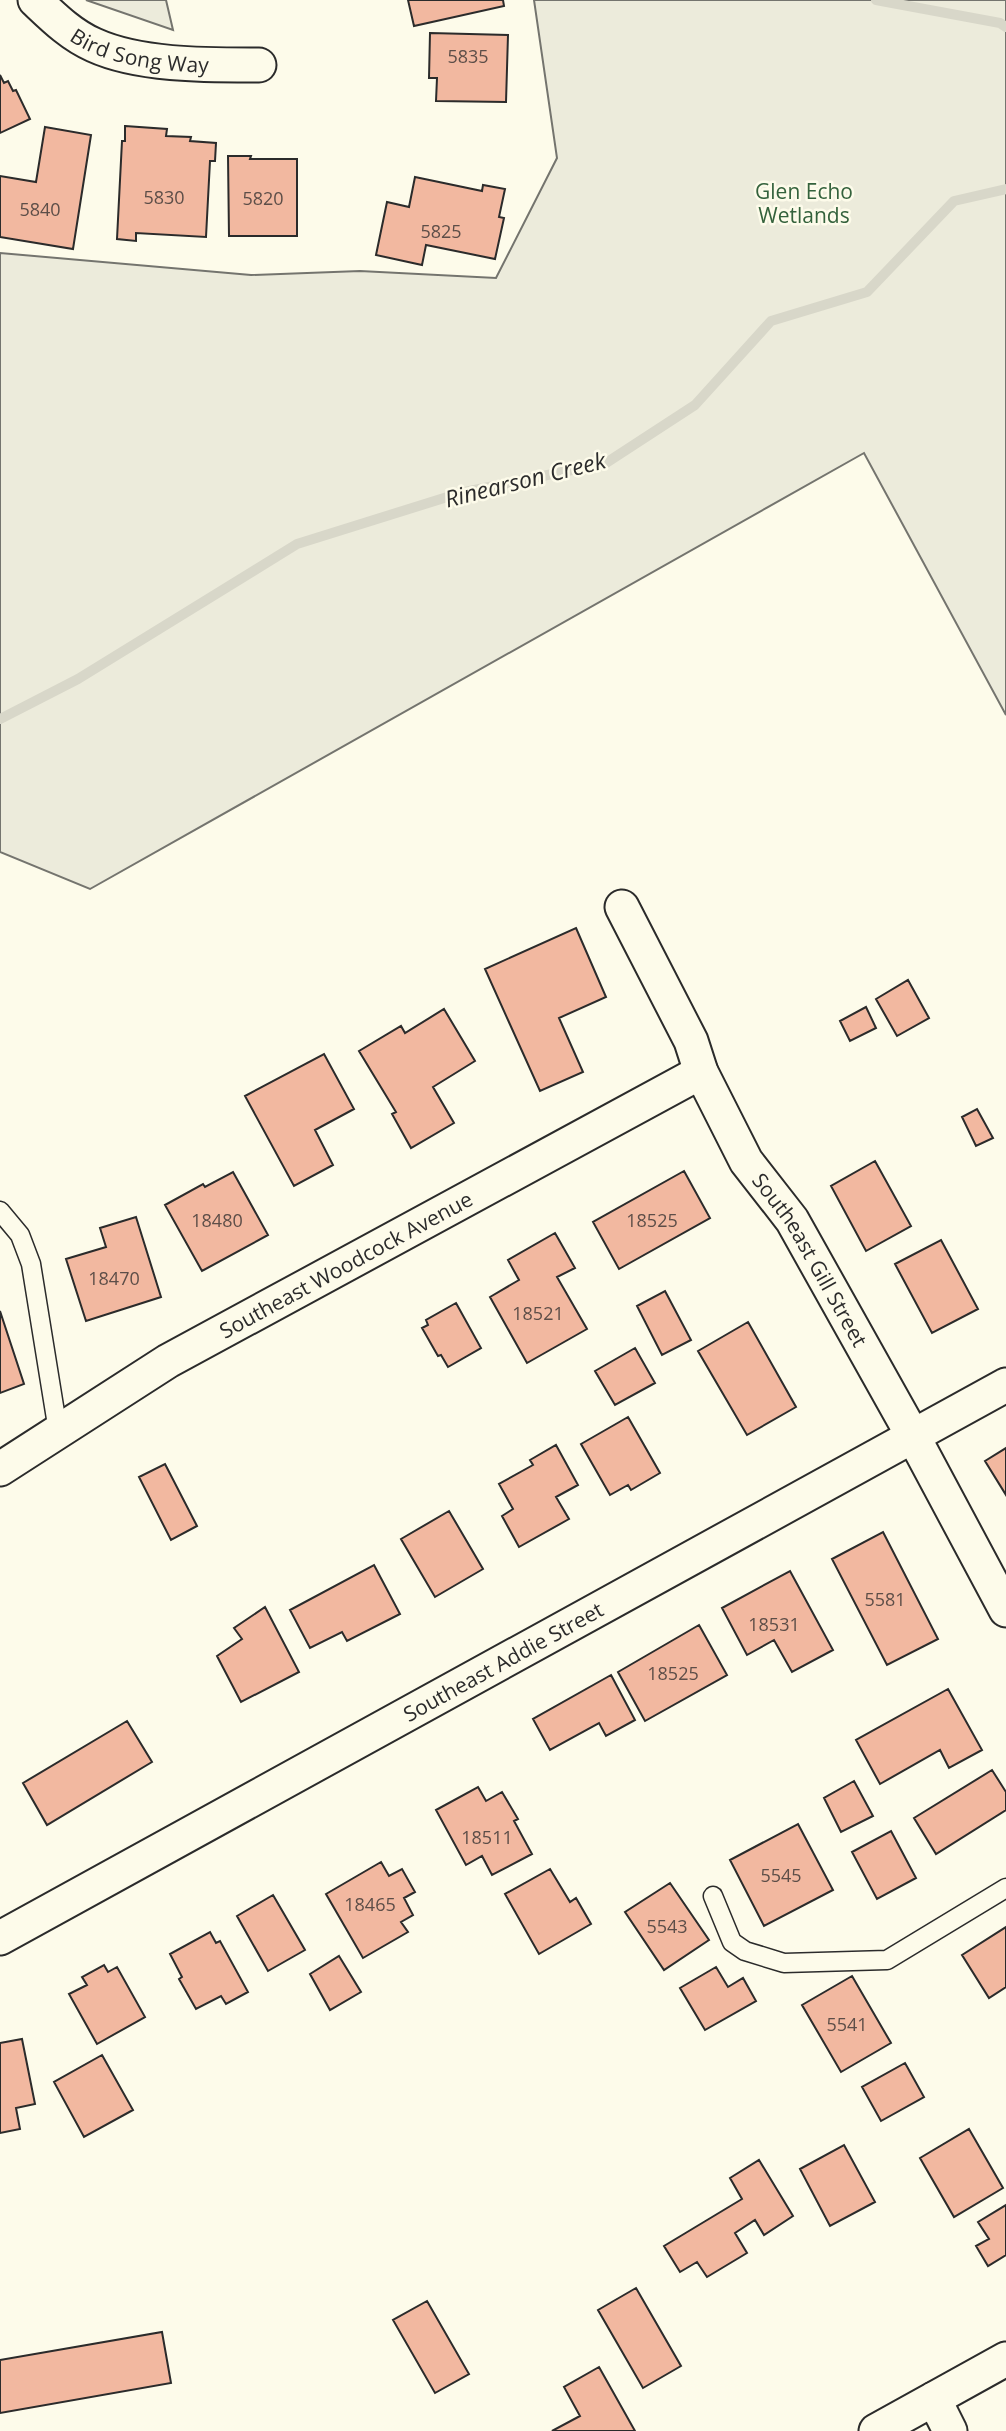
<svg xmlns="http://www.w3.org/2000/svg" width="1006" height="2431" font-family="'Open Sans',sans-serif">
<rect width="100%" height="100%" fill="#fdfbea"/>
<!-- green -->
<path fill="#ecebdb" stroke="#74746e" stroke-width="2" d="M86 0H166L173 30Z
M534 0H1006V715L864 453 90 889 0 852V253L251 275 360 271 496 278 557 158Z"/>
<g fill="none" stroke-linecap="round" stroke-linejoin="round">
<!-- stream -->
<path stroke="#d8d7c9" stroke-width="10" d="M876 0 1000 23 1006 27
M0 719 78 679 297 544 460 493 606 463 695 405 771 321 867 292 954 201 1006 189"/>
</g>
<!-- building -->
<path fill="#f2b8a0" stroke="#2b2b2b" stroke-width="2" d="M408 0H503L504 6 414 26Z
M430 33 508 35 506 102 436 101 437 78H429Z
M0 75 4 83 8 81 13 91 16 90 30 119 0 133Z
M125 126 167 129 166 136 191 137 190 141 216 143 215 161H210L206 237 136 233V241L117 239 122 141H125Z
M45 127 91 135 73 249 0 237V176L36 182Z
M228 156H251L250 159H297V236H229Z
M415 177 482 191 483 185 505 189 499 217 504 218 495 259 426 245 422 265 376 255 387 202 409 207Z
M576 928 606 997 559 1018 583 1072 540 1091 485 969Z
M908 980 929 1018 897 1036 876 999Z
M866 1007 876 1028 850 1041 840 1021Z
M444 1009 475 1061 433 1087 454 1123 411 1148 392 1114 396 1112 359 1051 401 1026 405 1033Z
M324 1054 354 1109 315 1130 333 1165 294 1186 245 1096Z
M977 1109 993 1138 976 1146 962 1117Z
M875 1161 911 1226 866 1251 831 1186Z
M684 1171 710 1218 619 1269 593 1222Z
M233 1172 268 1235 202 1271 165 1205 203 1184 205 1187Z
M136 1217 161 1297 86 1321 66 1259 106 1247 100 1228Z
M555 1233 575 1268 557 1277 587 1329 527 1363 490 1297 519 1280 508 1260Z
M941 1240 978 1309 932 1333 895 1264Z
M665 1291 691 1340 662 1355 637 1306Z
M456 1303 481 1348 448 1367 441 1355 438 1356 422 1328 428 1325 426 1320Z
M0 1311 24 1384 0 1393Z
M748 1322 796 1407 747 1435 698 1351Z
M635 1348 655 1383 615 1405 595 1371Z
M628 1417 660 1473 631 1490 628 1485 610 1495 581 1444Z
M556 1445 578 1485 556 1497 569 1519 519 1547 502 1516 513 1509 499 1484 533 1465 530 1460Z
M1006 1448V1495L985 1461Z
M165 1464 197 1526 171 1540 139 1477Z
M449 1511 483 1569 435 1597 401 1539Z
M883 1532 938 1639 887 1665 832 1559Z
M374 1565 400 1614 347 1641 342 1632 310 1648 290 1610Z
M790 1571 833 1650 792 1672 774 1640 747 1655 722 1608Z
M265 1607 299 1672 241 1702 217 1656 242 1639 234 1628Z
M699 1625 727 1675 645 1721 618 1672Z
M611 1675 635 1720 606 1736 599 1723 550 1750 533 1719Z
M948 1689 982 1750 949 1768 940 1750 880 1784 856 1740Z
M127 1721 152 1762 47 1825 23 1783Z
M992 1770 1006 1792V1810L936 1854 914 1818Z
M854 1781 873 1816 841 1832 824 1798Z
M478 1787 486 1801 502 1792 518 1819 514 1821 532 1854 492 1875 482 1856 466 1865 436 1810Z
M798 1824 833 1890 764 1926 730 1860Z
M891 1831 916 1878 877 1899 852 1852Z
M381 1862 389 1876 402 1869 415 1892 404 1898 413 1915 401 1922 408 1932 363 1958 326 1894Z
M550 1869 570 1902 576 1898 591 1924 539 1954 505 1894Z
M670 1883 709 1940 664 1970 625 1912Z
M273 1895 305 1950 268 1971 237 1916Z
M1006 1927V1987L989 1998 962 1955Z
M210 1932 216 1943 220 1941 248 1992 226 2004 221 1996 196 2009 179 1979 182 1977 170 1954Z
M339 1956 361 1992 330 2010 310 1974Z
M104 1965 108 1972 117 1967 145 2017 97 2044 69 1994 87 1985 82 1977Z
M716 1967 728 1987 743 1978 756 2001 705 2030 680 1988Z
M852 1976 891 2043 841 2072 802 2005Z
M22 2039 35 2104 16 2108 20 2129 0 2133V2043Z
M102 2055 133 2110 84 2137 54 2082Z
M905 2063 924 2097 881 2121 862 2087Z
M969 2129 1003 2188 954 2217 920 2158Z
M844 2145 875 2202 830 2226 800 2169Z
M759 2160 793 2216 764 2235 755 2220 735 2233 747 2253 707 2277 697 2262 680 2272 664 2246 742 2199 730 2178Z
M1006 2205V2255L988 2266 976 2246 989 2239 978 2222Z
M636 2288 681 2366 643 2388 598 2310Z
M427 2301 469 2374 435 2393 393 2320Z
M162 2332 171 2383 0 2413V2360Z
M599 2367 635 2431H552L580 2416 564 2387Z"/>
<g fill="none" stroke-linecap="round" stroke-linejoin="round">
<defs>
<path id="lane" d="M0 1211 20 1235 31 1264 58 1431
M713 1896 732 1942 745 1951 784 1963 887 1960 1006 1888"/>
<g id="street">
<path id="s1" d="M35 0C53 17 71 35 94 45 140 66 209 65 259 65"/>
<path id="s2" d="M622 907 691 1041 701 1072 746 1161 792 1220 913 1436 1006 1610"/>
<path id="s3" d="M0 1469 168 1361 701 1072"/>
<path id="s4" d="M0 1938 1006 1385"/>
<path d="M934 2399 950 2431"/>
<path d="M876 2431 1006 2359"/>
</g>
</defs>
<!-- lane casing -->
<use href="#lane" stroke="#2b2b2b" stroke-width="21"/>
<!-- street casing -->
<use href="#street" stroke="#2b2b2b" stroke-width="37"/>
<!-- lane -->
<use href="#lane" stroke="#fdfbea" stroke-width="18"/>
<!-- street -->
<use href="#street" stroke="#fdfbea" stroke-width="33"/>
</g>
<g text-anchor="middle" dominant-baseline="central" stroke-width="5" stroke-linejoin="round" paint-order="stroke">
<!-- number labels -->
<g font-size="18" fill="#5d4e48">
<text x="468" y="56">5835</text>
<text x="164" y="197">5830</text>
<text x="263" y="198">5820</text>
<text x="40" y="209">5840</text>
<text x="441" y="231">5825</text>
<text x="217" y="1220">18480</text>
<text x="652" y="1220">18525</text>
<text x="114" y="1278">18470</text>
<text x="538" y="1313">18521</text>
<text x="885" y="1599">5581</text>
<text x="774" y="1624">18531</text>
<text x="673" y="1673">18525</text>
<text x="487" y="1837">18511</text>
<text x="781" y="1875">5545</text>
<text x="370" y="1904">18465</text>
<text x="667" y="1926">5543</text>
<text x="847" y="2024">5541</text>
</g>
<!-- street labels -->
<g font-size="21" fill="#2b2b2b" stroke="#fdfbea">
<text stroke="none"><textPath href="#s1" startOffset="121">Bird Song Way</textPath></text>
<text stroke="none"><textPath href="#s2" startOffset="401">Southeast Gill Street</textPath></text>
<text stroke="none"><textPath href="#s3" startOffset="402">Southeast Woodcock Avenue</textPath></text>
<text stroke="none"><textPath href="#s4" startOffset="574">Southeast Addie Street</textPath></text>
</g>
<!-- park labels -->
<g font-size="21" fill="#34623c" stroke="#fdfbea">
<text x="804" y="191">Glen Echo<tspan x="804" dy="24">Wetlands</tspan></text>
</g>
<!-- water labels -->
<g font-size="23" font-style="italic" fill="#2b2b2b" stroke="#fdfbea">
<text transform="translate(525 479) rotate(-14)">Rinearson Creek</text>
</g>
</g>
</svg>
